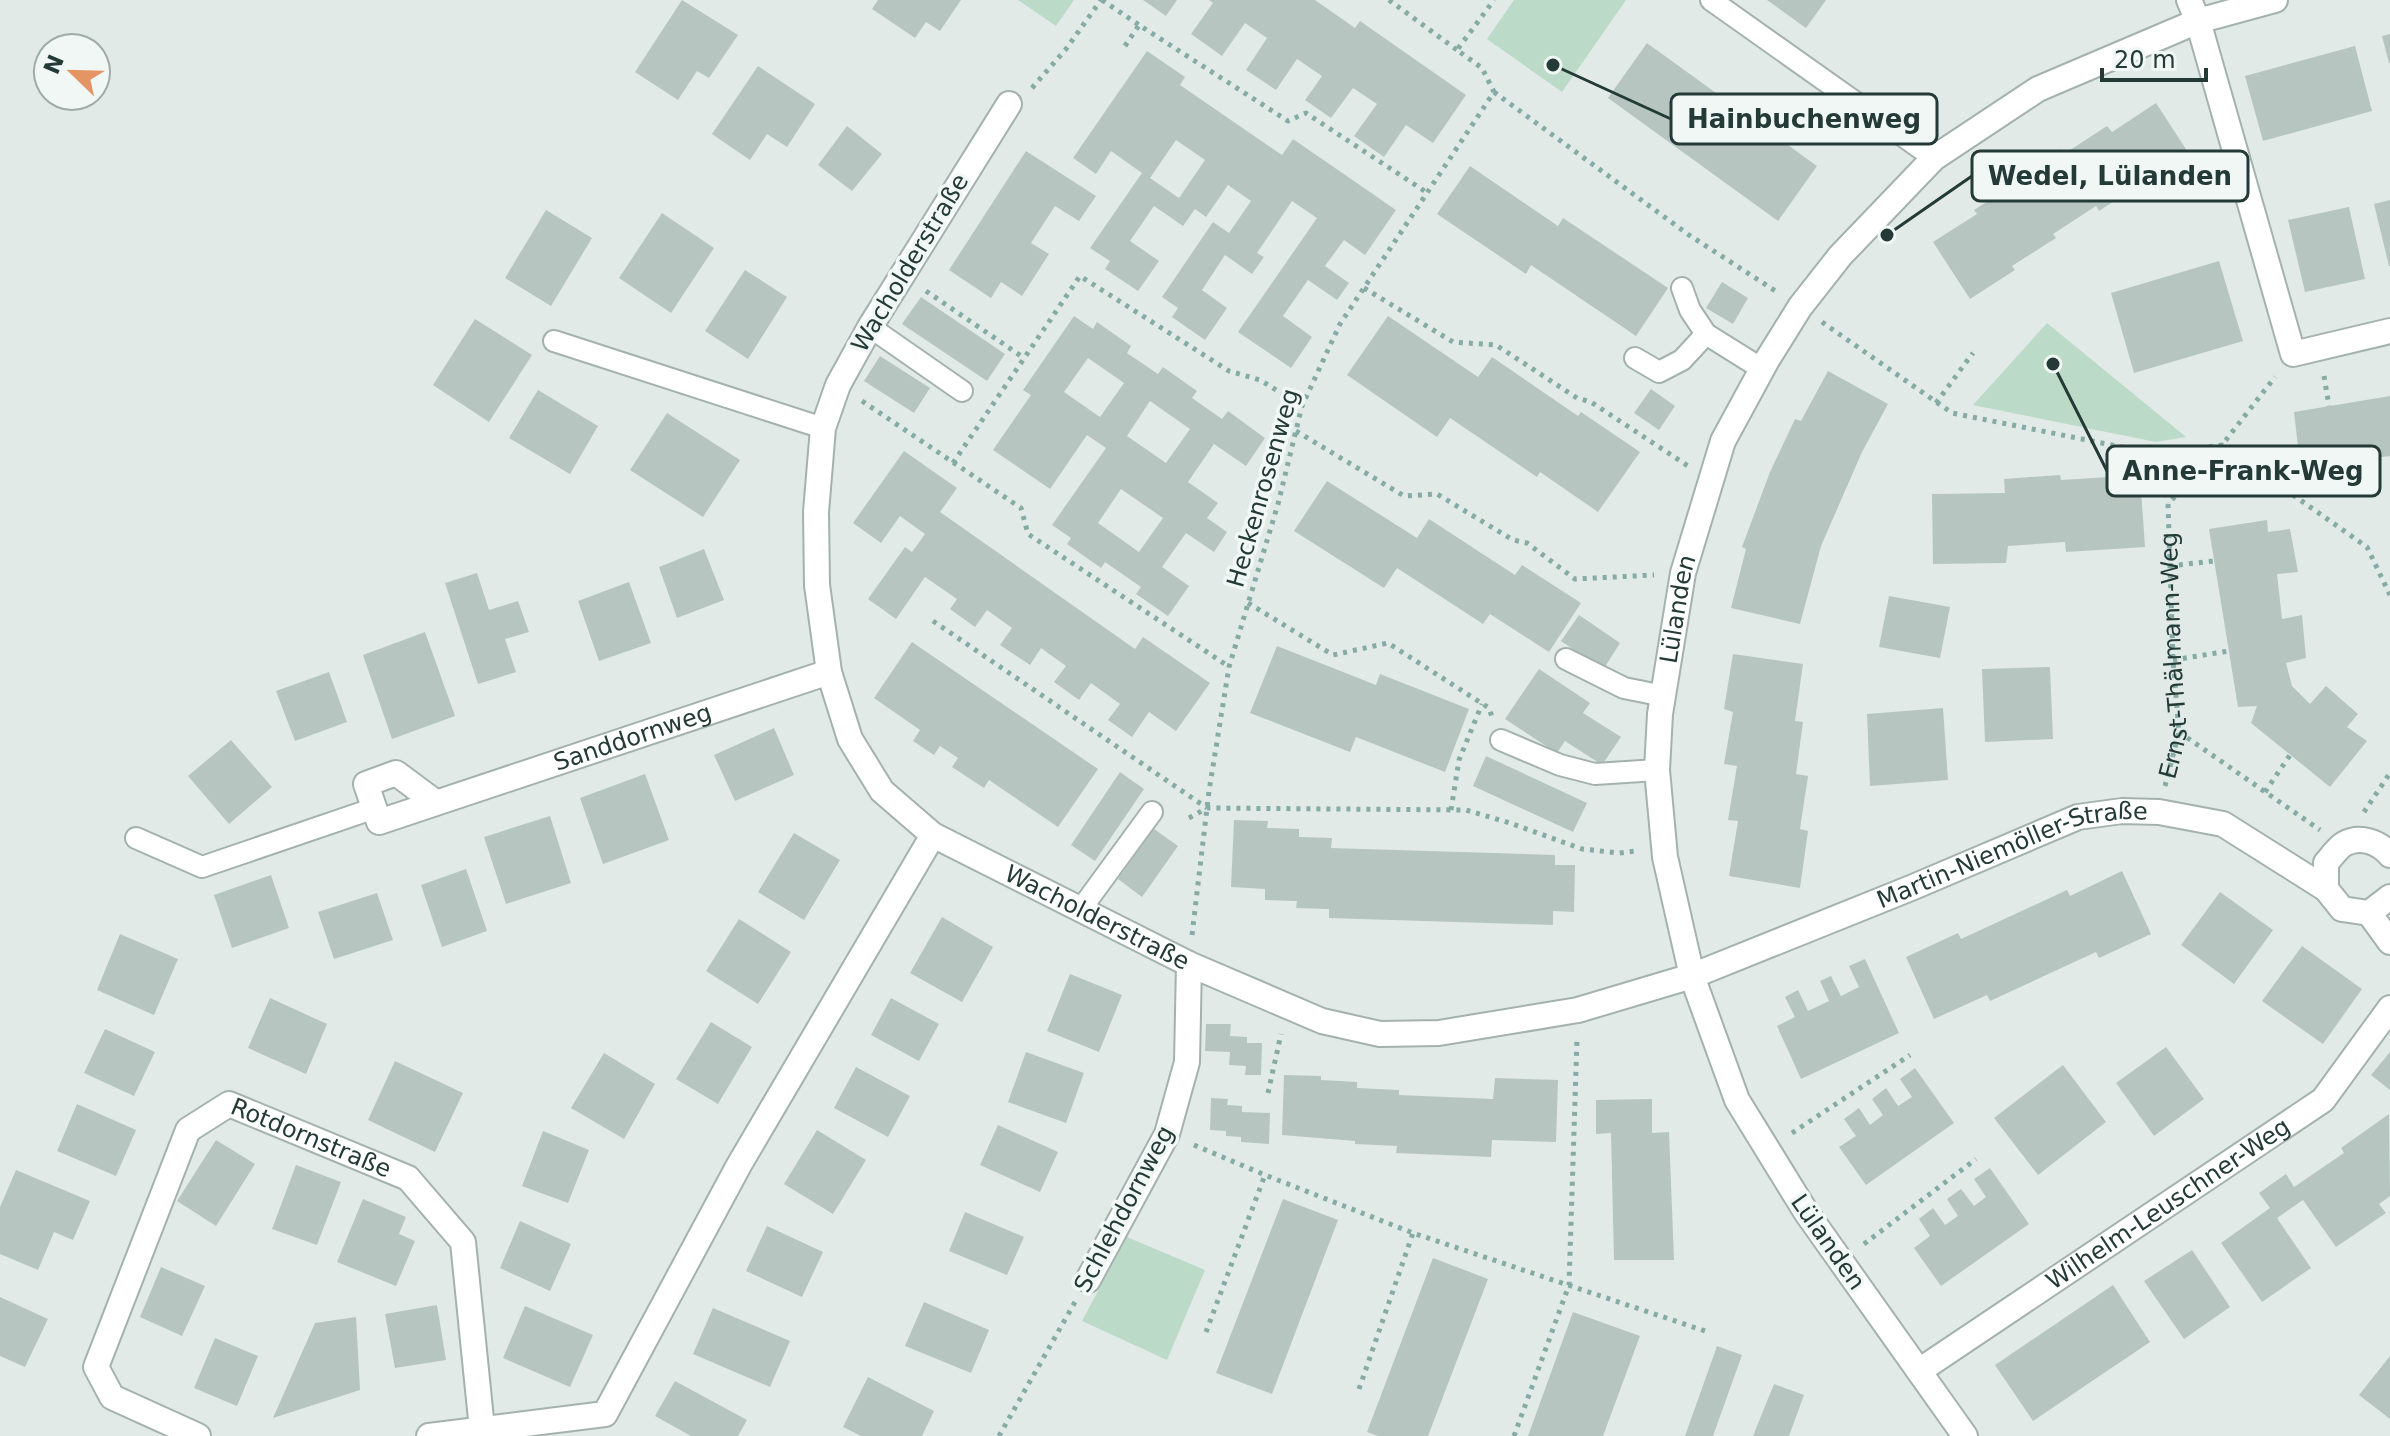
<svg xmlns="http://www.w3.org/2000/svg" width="2390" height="1436" font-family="'DejaVu Sans',sans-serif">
<rect width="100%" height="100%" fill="#e1eae7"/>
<!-- green -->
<path fill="#bcdac8" d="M1018 0H1074L1056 26Z
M1514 0H1626L1562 92 1487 39Z
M2047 323 2186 437 2156 442 1973 405Z
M1127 1237 1205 1270 1167 1360 1082 1321Z"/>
<!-- building -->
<path fill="#b7c5c1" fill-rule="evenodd" d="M682 0 738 35 709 78 697 71 678 100 635 72Z
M878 0H961L940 31 926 22 915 38 872 9Z
M1143 0H1177L1166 16Z
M1209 0H1315L1355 28 1360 21 1466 95 1433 143 1406 125 1384 157 1354 136 1377 104 1353 88 1331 118 1305 100 1322 76 1297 59 1276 90 1246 70 1267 38 1245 23 1222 56 1191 34 1213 3Z
M1767 0H1826L1806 28Z
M2390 34V63H2389L2382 36Z
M1647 43 1817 166 1778 221 1608 98Z
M2355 46 2372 111 2263 141 2245 76Z
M1147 51 1185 77 1180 85 1282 155 1293 139 1396 210 1365 255 1344 240 1325 266 1349 283 1337 300 1308 280 1283 316 1312 337 1291 368 1238 332 1317 218 1292 201 1257 253 1264 257 1252 274 1225 255 1202 290 1227 308 1205 340 1172 317 1178 308 1162 297 1213 222 1229 233 1251 201 1228 185 1206 217 1195 209 1183 226 1154 206 1130 241 1159 261 1138 291 1105 269 1110 261 1090 248 1142 173 1111 151 1096 174 1073 158ZM1176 140 1205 160 1179 198 1150 178Z
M758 66 815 104 787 147 767 134 750 160 712 134Z
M2156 103 2193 160 2148 189 2144 182 2099 211 2096 206 2053 234 2056 238 2012 266 2015 270 1970 299 1933 242 1977 214 1974 210 2018 182 2016 178 2061 149 2064 154 2107 126 2112 132Z
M847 126 882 154 852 191 818 165Z
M1026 151 1096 196 1079 221 1055 206 1031 243 1049 254 1022 296 1001 282 991 298 949 270Z
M1470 166 1558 226 1563 218 1668 288 1636 336 1531 265 1526 274 1437 214Z
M2390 200V266H2389L2374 204Z
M2349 207 2365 279 2305 292 2288 220Z
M546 210 592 238 551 306 505 278Z
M662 213 714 248 671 313 619 278Z
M2219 261 2243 341 2134 373 2111 293Z
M745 270 787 297 748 359 705 331Z
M1722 282 1748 298 1733 324 1706 308Z
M921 297 1005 354 987 381 902 324Z
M1074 316 1093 329 1097 322 1131 346 1127 353 1158 374 1163 367 1197 391 1192 398 1222 419 1228 411 1265 438 1246 466 1214 444 1188 482 1218 503 1207 518 1227 532 1214 552 1186 533 1162 567 1189 586 1168 616 1136 594 1141 587 1105 562 1101 568 1067 544 1071 538 1052 525 1106 448 1087 435 1050 489 993 450 1031 395 1023 390ZM1088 358 1124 383 1100 417 1064 392ZM1150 401 1190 429 1166 463 1127 436ZM1121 489 1163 518 1139 552 1098 523Z
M1388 316 1478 377 1492 357 1578 416 1581 412 1640 452 1598 512 1540 472 1537 477 1450 418 1437 437 1347 375Z
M475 319 532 355 489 422 433 385Z
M880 356 930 388 914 413 864 381Z
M1828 371 1888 404 1862 452 1821 546 1800 624 1731 608 1746 549 1742 547 1770 472 1795 419 1801 421Z
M1651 389 1675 406 1659 430 1634 413Z
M538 390 598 426 570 474 509 438Z
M2390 396V456L2356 460 2359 482 2317 487 2314 463 2300 464 2294 412Z
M667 413 740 460 703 517 630 470Z
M904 451 957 488 940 512 1135 649 1143 637 1210 683 1176 731 1149 712 1132 737 1108 720 1120 704 1091 683 1079 700 1054 682 1066 666 1041 648 1030 665 1000 645 1012 628 987 610 975 627 950 609 957 599 925 577 896 619 868 599 905 547 912 552 925 534 900 516 881 543 853 523Z
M2060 475 2061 480 2140 475 2145 547 2066 552 2065 542 2008 546 2006 563 1933 564 1932 494 2005 493 2004 479Z
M1327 481 1417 538 1429 519 1515 575 1522 565 1581 603 1549 652 1490 614 1483 624 1397 568 1384 588 1294 531Z
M2267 520 2268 532 2290 529 2298 572 2277 574 2282 619 2302 615 2306 658 2286 663 2292 686 2310 704 2326 686 2358 714 2347 727 2367 741 2330 787 2251 723 2257 706 2238 707 2209 529Z
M704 549 724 600 677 618 659 567Z
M477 573 489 610 518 601 529 632 505 639 516 672 478 684 445 583Z
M629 582 651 643 599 661 578 601Z
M1889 596 1950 607 1940 658 1879 647Z
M1579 615 1620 643 1603 670 1561 641Z
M425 632 455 716 392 739 363 655Z
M912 642 1098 769 1058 827 989 780 984 788 952 767 958 758 940 746 934 755 913 741 920 730 874 698Z
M1277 646 1376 685 1380 674 1469 709 1445 772 1356 737 1350 752 1250 713Z
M1733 654 1803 664 1795 721 1803 722 1796 774 1808 776 1800 829 1808 831 1800 888 1729 876 1738 821 1728 820 1737 766 1724 764 1733 712 1724 709Z
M2050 667 2053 739 1985 742 1982 669Z
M1539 669 1590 703 1583 713 1621 737 1602 765 1565 741 1557 753 1505 719Z
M329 672 347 722 295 741 276 691Z
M1943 708 1948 780 1870 786 1867 714Z
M774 728 794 775 735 801 714 755Z
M231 740 272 787 229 824 188 776Z
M1486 756 1587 803 1573 832 1473 786Z
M1120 772 1144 789 1095 861 1071 845Z
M645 774 669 840 603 864 580 798Z
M550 816 571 883 506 904 484 837Z
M1234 820 1268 821 1267 828 1299 829V837L1332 838 1331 848 1555 855V865H1575L1574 912 1553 911V925L1329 918V909L1296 908 1297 901 1265 900V889L1231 887Z
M1154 829 1178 846 1142 897 1118 879Z
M794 833 840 860 804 920 758 892Z
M466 869 487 931 442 947 421 885Z
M2122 871 2151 934 2099 958 2096 952 1990 1001 1987 995 1934 1019 1906 957 1958 933 1961 939 2067 890 2070 896Z
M271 875 289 928 232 948 214 895Z
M2220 892 2273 930 2234 984 2181 945Z
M377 893 393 940 334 959 318 912Z
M942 917 993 947 962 1002 910 973Z
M739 919 791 952 758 1004 706 971Z
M120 934 178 959 154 1015 97 990Z
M2302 946 2362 989 2323 1044 2262 1001Z
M1865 959 1899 1033 1801 1079 1777 1026 1795 1017 1785 997 1798 990 1808 1011 1829 1001 1820 981 1831 976 1841 996 1859 987 1849 966Z
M1070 974 1122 995 1099 1052 1047 1031Z
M270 998 327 1024 306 1074 248 1048Z
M891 998 939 1024 919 1061 871 1035Z
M711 1022 752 1047 718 1104 676 1079Z
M1206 1024H1231L1230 1036 1247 1037V1043H1262L1261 1075H1245L1246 1066 1229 1065 1230 1052 1205 1051Z
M105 1029 155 1052 134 1096 84 1073Z
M2166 1047 2204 1099 2154 1136 2116 1083Z
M1026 1052 1084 1073 1066 1123 1008 1102Z
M2390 1052V1090L2371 1075Z
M604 1053 655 1084 624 1139 571 1108Z
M395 1061 463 1093 435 1152 368 1120Z
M2063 1065 2106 1122 2038 1175 1994 1118Z
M856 1067 910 1096 888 1137 834 1108Z
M1915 1068 1954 1123 1866 1185 1839 1147 1856 1136 1844 1119 1859 1108 1870 1125 1883 1115 1872 1099 1886 1088 1898 1106 1912 1097 1900 1079Z
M1284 1075 1321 1076V1080L1357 1082V1088L1399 1090V1095L1493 1099 1495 1078 1558 1080 1556 1142 1492 1140 1491 1157 1396 1153 1397 1146 1355 1144V1141L1282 1135Z
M1211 1098 1228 1099 1227 1105 1242 1106V1112L1270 1113 1269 1144 1241 1142V1137L1226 1136V1131L1210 1130Z
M1652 1099V1133L1669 1132 1674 1260H1614L1611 1133 1596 1134V1100Z
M77 1104 136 1130 116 1176 57 1151Z
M2389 1114 2390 1196 2379 1204 2386 1213 2336 1247 2303 1200 2277 1218 2311 1268 2262 1302 2221 1243 2270 1208 2259 1193 2286 1174 2294 1187 2344 1153 2341 1148Z
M998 1125 1058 1152 1040 1192 980 1165Z
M817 1130 866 1160 833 1214 784 1184Z
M543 1131 589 1150 568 1203 522 1186Z
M216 1140 255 1164 216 1226 177 1201Z
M296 1165 341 1182 317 1245 272 1229Z
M1990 1168 2029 1224 1941 1286 1914 1248 1930 1236 1919 1219 1933 1208 1945 1225 1958 1216 1947 1199 1961 1189 1974 1206 1986 1197 1974 1179Z
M16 1170 90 1201 73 1240 54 1232 38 1270 0 1254V1207Z
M363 1199 406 1217 399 1234 415 1241 396 1286 337 1262Z
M1283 1199 1338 1220 1272 1394 1216 1373Z
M965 1212 1024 1237 1007 1275 949 1251Z
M520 1221 571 1244 550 1291 500 1268Z
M767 1226 823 1252 802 1297 746 1271Z
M2192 1250 2230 1307 2184 1339 2144 1281Z
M1433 1258 1488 1279 1428 1436H1378L1367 1432Z
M161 1267 205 1286 182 1336 140 1317Z
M2113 1285 2150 1342 2033 1421 1995 1365Z
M0 1297 48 1319 25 1367 0 1356Z
M924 1302 989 1330 971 1373 905 1346Z
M437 1305 446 1360 395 1368 385 1314Z
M525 1306 593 1335 570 1387 503 1358Z
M713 1308 790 1341 770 1387 693 1354Z
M1573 1312 1640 1336 1603 1436H1528Z
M356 1317 360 1390 273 1418 315 1323Z
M215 1338 258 1356 237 1406 194 1388Z
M1717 1346 1742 1355 1713 1436H1685Z
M2390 1356V1419L2359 1395Z
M868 1377 934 1411 922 1436H861L843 1427Z
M675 1381 747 1420 738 1436H691L655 1416Z
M1774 1384 1804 1395 1789 1436H1753Z"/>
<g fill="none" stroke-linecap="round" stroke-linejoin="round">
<defs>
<path id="service" d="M1711 0 1934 158
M1682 288 1690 310 1706 334
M870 327 962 391
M554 341 823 428
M1635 358 1659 372 1682 360 1706 334 1762 369
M1566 659 1624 688 1664 696
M1501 740 1560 765 1595 774 1657 770
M136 838 202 867 375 808
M1081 909 1152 812"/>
<g id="minor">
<path d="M2189 0 2198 21 2293 354 2390 331"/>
<path id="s2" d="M1009 104 870 327 838 385 823 428 816 512 817 585 829 672 850 739 882 791 933 835 1189 964 1322 1021 1380 1034 1439 1033 1578 1010 1692 976 1911 888 2078 817 2122 811 2159 812 2223 824 2326 889"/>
<path id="s3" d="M435 802 396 773 366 784 379 822 829 672"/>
<path d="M2390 855C2379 842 2360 835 2344 844 2337 848 2331 858 2326 863V889L2342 909 2369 913 2390 897"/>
<path d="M2369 913 2390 942"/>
<path d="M1088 1280 1167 1134 1187 1062 1189 964"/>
<path id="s4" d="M1919 1371 2323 1100 2390 1008"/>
<path id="s5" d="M198 1436 112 1397 96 1367 188 1130 229 1104 408 1178 463 1242 482 1429"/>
<path d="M429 1436 605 1414 739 1165 933 835"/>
<path id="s6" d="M1965 1436 1806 1212 1737 1100 1692 976 1665 857 1657 770 1660 714 1683 573 1723 441 1767 360 1800 307 1840 256 1934 158 2038 89 2198 21 2275 0"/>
</g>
</defs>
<!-- service casing -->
<use href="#service" stroke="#a4b2ae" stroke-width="24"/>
<!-- minor casing -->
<use href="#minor" stroke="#a4b2ae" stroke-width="28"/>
<!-- path -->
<g stroke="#85aba4" stroke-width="5" stroke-dasharray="4 6" stroke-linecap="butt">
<path d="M1102 0 1139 25"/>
<path d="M1389 0 1457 50"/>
<path d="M1125 46 1139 25 1288 121 1306 113 1426 192"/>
<path d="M1032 88 1066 49 1101 0"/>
<path d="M1494 92 1689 235 1777 292"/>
<path d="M1364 288 1453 342 1496 345 1577 398 1591 402 1688 466"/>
<path d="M926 291 1024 358"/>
<path d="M1822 322 1952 413 2157 454 2222 445 2367 547 2390 595"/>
<path d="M2324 376 2329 406"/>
<path d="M862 401 1021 508 1028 534 1228 666"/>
<path d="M1936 403 1973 353"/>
<path d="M1296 431 1404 496 1437 494 1513 540 1527 543 1575 579 1654 575"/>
<path d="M2157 454 2168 503"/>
<path d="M953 463 1080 276 1229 371 1260 380 1302 406"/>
<path d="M2169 566 2214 561"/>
<path d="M1248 603 1333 655 1388 643 1489 708 1492 717"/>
<path d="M933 621 1207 808"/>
<path d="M2173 660 2229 651"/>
<path d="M2179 732 2320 830"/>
<path id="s1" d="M2165 786 2179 732 2173 660 2168 504 2222 445 2275 377"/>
<path d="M2265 792 2290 755"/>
<path d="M1451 810 1459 760 1482 704"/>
<path d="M2364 812 2390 773"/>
<path d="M1189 818 1207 808 1466 810 1510 823 1582 849 1619 853 1635 851"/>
<path d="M1192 935 1209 791 1229 667 1278 504 1302 406 1340 324 1494 92 1482 68 1457 50 1494 0"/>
<path d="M1268 1093 1281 1034"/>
<path d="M1792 1133 1910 1055"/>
<path d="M1194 1145 1265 1175 1413 1233 1708 1332"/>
<path d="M1864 1244 1976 1159"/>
<path d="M1206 1332 1265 1175"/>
<path d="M1359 1389 1413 1233"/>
<path d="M999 1436 1075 1302"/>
<path d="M1514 1436 1569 1285 1577 1039"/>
</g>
<!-- service -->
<use href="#service" stroke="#fff" stroke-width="20"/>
<!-- minor -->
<use href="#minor" stroke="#fff" stroke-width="24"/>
</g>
<g text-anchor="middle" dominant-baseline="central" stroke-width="7" stroke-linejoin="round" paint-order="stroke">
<!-- street labels -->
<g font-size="24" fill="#233a36" stroke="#f1f7f5">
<text transform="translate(910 263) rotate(-59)">Wacholderstraße</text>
<text transform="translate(1263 488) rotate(-74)">Heckenrosenweg</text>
<text stroke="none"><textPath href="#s6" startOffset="910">Lülanden</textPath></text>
<text stroke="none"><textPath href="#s1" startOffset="132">Ernst-Thälmann-Weg</textPath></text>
<text stroke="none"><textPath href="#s3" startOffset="388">Sanddornweg</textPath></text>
<text stroke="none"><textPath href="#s2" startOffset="1972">Martin-Niemöller-Straße</textPath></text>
<text stroke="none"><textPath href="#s2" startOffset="1002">Wacholderstraße</textPath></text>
<text stroke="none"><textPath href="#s5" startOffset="520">Rotdornstraße</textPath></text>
<text stroke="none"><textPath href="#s4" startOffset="300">Wilhelm-Leuschner-Weg</textPath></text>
<text transform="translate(1124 1209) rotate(-62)">Schlehdornweg</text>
<text transform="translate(1828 1242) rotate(55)">Lülanden</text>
</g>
</g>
<!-- callouts -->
<path fill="none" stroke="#233a36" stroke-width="3" d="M1553 65L1671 119M1887 235L1972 176M2053 364L2107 471"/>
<g fill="#233a36" stroke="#f1f7f5" stroke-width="3">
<circle cx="1553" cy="65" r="8"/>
<circle cx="1887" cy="235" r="8"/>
<circle cx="2053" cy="364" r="8"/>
</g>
<g fill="#f1f7f5" stroke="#233a36" stroke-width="3">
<rect x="1671" y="94" width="266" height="50" rx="8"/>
<rect x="1972" y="151" width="276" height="50" rx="8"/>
<rect x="2107" y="446" width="273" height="50" rx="8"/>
</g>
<g font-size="26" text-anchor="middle" font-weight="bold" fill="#233a36">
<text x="1804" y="128">Hainbuchenweg</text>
<text x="2110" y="185">Wedel, Lülanden</text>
<text x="2243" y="480">Anne-Frank-Weg</text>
</g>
<!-- north arrow -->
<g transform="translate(72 72) rotate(293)"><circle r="38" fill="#f1f7f5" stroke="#9faba9" stroke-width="2"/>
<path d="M0-6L14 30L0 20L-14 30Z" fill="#e59464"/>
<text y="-12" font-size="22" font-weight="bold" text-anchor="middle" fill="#233a36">N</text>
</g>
<!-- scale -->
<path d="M2102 68v12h104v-12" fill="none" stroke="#233a36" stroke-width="4"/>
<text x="2114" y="68" font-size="24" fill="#233a36" stroke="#f1f7f5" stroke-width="6" paint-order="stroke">20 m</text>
</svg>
